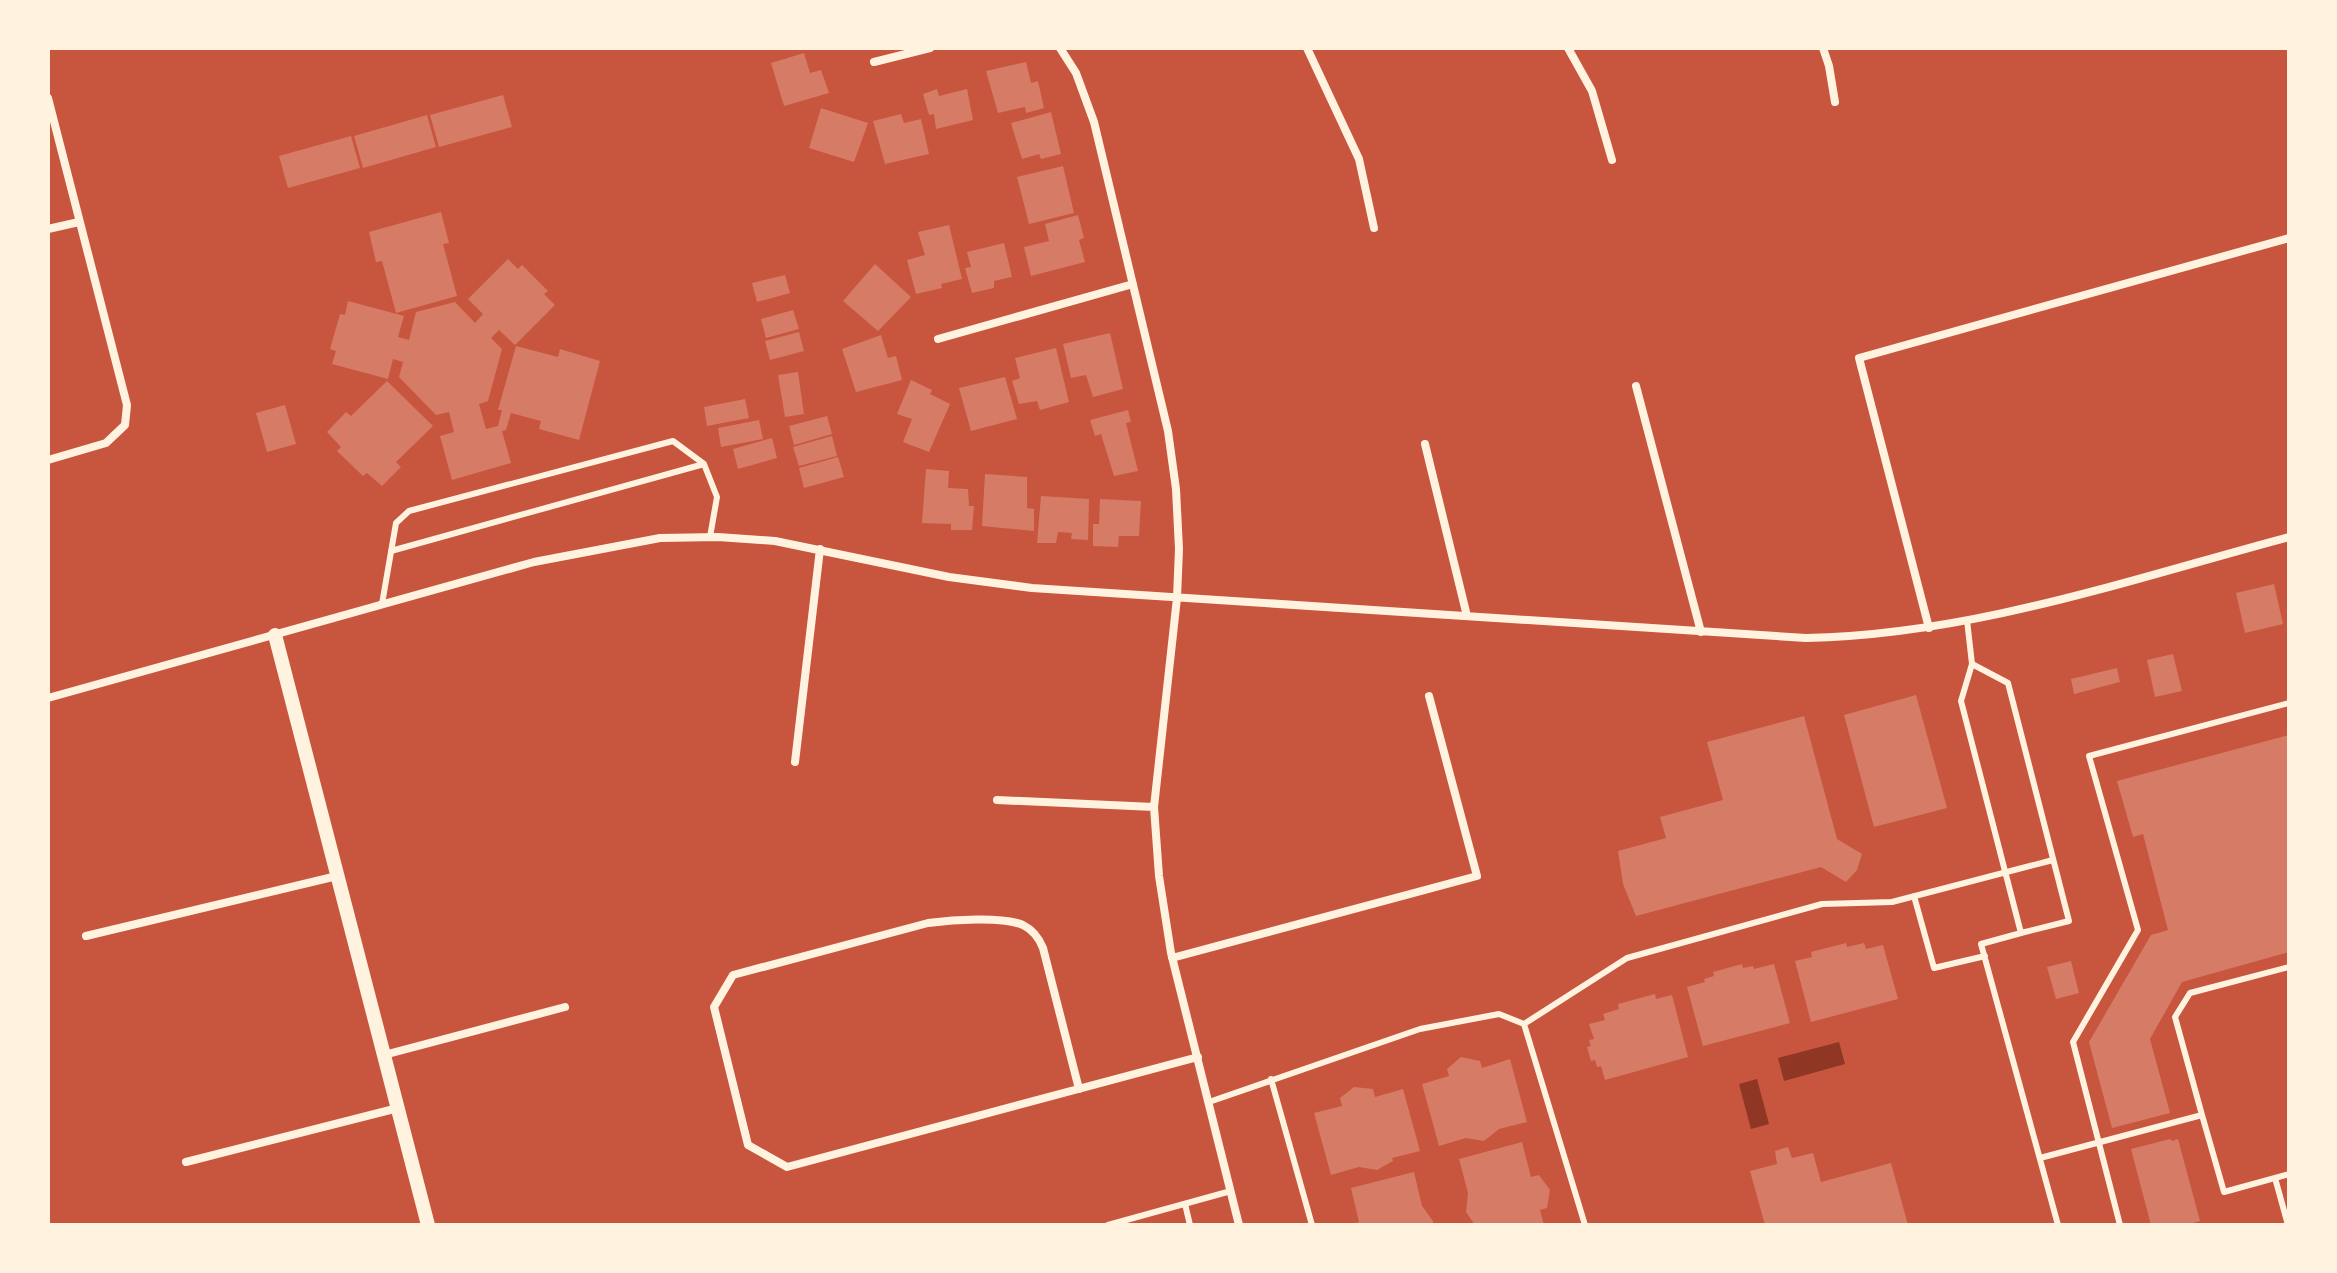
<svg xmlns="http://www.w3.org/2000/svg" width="2337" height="1273" font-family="'Titillium Web',sans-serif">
<rect width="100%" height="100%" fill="#c8553d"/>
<!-- water -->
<path fill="#8f3625" d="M1839 1042 1845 1064 1784 1081 1778 1058Z
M1757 1079 1769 1124 1751 1129 1739 1084Z"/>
<!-- building -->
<path fill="#d67c66" d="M804 53 810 73 821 70 829 93 784 106 771 63Z
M1026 62 1031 83 1038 81 1044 108 1026 113 1025 107 998 113 986 71Z
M937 89 939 96 967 89 973 120 936 129 934 114 929 115 923 94Z
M503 95 512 127 439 147 430 115Z
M821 108 868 123 854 162 809 148Z
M1051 112 1061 154 1041 159 1039 154 1022 159 1011 123Z
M901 114 904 123 921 119 929 154 885 164 873 121Z
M427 115 436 147 363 168 354 136Z
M351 136 360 168 288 188 279 156Z
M1063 166 1074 213 1029 224 1017 177Z
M441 212 449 243 443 244 457 296 396 313 382 261 376 262 369 232Z
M1078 215 1084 238 1079 240 1085 262 1031 276 1024 247 1049 241 1045 224Z
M949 225 962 279 941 284 942 288 916 294 907 260 925 255 918 232Z
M1004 243 1012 277 994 281V288L972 293 965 268 971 267 967 252Z
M508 259 518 269 522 265 548 291 544 294 555 305 515 345 499 330 491 338 502 349 488 401 479 404 486 429 498 426 502 410H498L516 346 558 357 560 349 600 361 579 440 539 429 541 421 511 413 506 430 502 431 511 463 452 480 440 436 454 432 449 412 436 415 399 377 403 362 393 359 388 379 332 364 336 351 330 349 340 314 345 315 348 301 404 316 398 337 409 340 416 312 455 302 475 323 483 314 468 299Z
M875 264 911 297 878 331 843 301Z
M785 275 790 293 757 302 752 283Z
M793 310 799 329 766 338 761 319Z
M799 332 804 351 770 360 765 341Z
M1110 333 1123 389 1093 397 1086 375 1071 378 1063 344Z
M881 335 888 358 896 356 902 380 856 392 842 349Z
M1056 348 1069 402 1040 410 1037 401 1019 404 1012 381 1020 378 1015 358Z
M798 372 804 414 785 417 778 375Z
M1005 377 1017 419 971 431 959 388Z
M911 380 932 390 930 394 950 404 929 452 903 442 912 419 897 414Z
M387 381 433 426 396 462 401 467 382 486 367 473 363 476 337 451 341 447 327 432 346 412 351 416Z
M745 399 749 418 707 426 704 407Z
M285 405 296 444 267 452 256 413Z
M1128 410 1131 422 1126 423 1138 471 1114 476 1101 434 1095 436 1090 420Z
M827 416 832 434 794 445 789 426Z
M759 420 763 439 721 447 718 428Z
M832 436 837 456 799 466 793 447Z
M772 438 777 458 738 469 733 449Z
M838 457 844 477 804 488 799 468Z
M926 469 949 471 948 488 968 489 969 506H974L972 530H951V524L922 523Z
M985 474 1027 477V508L1034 509V531L982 526Z
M1041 496 1089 499 1088 540 1071 539 1072 533 1058 532 1056 543H1037Z
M1100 499 1141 501 1139 536H1119L1118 547 1093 546V524H1099Z
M2274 584 2283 624 2245 633 2236 593Z
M2173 654 2182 691 2155 697 2147 660Z
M2117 668 2120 682 2074 694 2071 679Z
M1916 695 1947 808 1874 827 1844 715Z
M1804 716 1837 839 1862 854 1857 870 1846 882 1821 867 1636 916 1623 884 1618 851 1666 838 1660 817 1723 800 1707 742Z
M2289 735V952L2182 982 2150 1039 2170 1113 2112 1128 2089 1042 2151 935 2168 930 2143 834 2133 837 2117 781Z
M1846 943 1847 947 1864 943 1866 949 1883 945 1898 999 1811 1022 1795 961 1812 957 1811 952Z
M2071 961 2079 993 2056 999 2047 967Z
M1742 964 1743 968 1753 966 1754 969 1774 964 1790 1023 1703 1046 1687 987 1705 982 1704 979 1714 976 1713 972Z
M1655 994 1656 999 1672 995 1688 1057 1605 1080 1601 1066 1597 1067 1595 1060 1591 1061 1587 1047 1591 1046 1589 1040 1594 1039 1589 1024 1605 1020 1603 1014 1619 1009 1618 1004Z
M1461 1057 1480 1061 1482 1068 1510 1059 1527 1122 1499 1129 1484 1141 1466 1138 1439 1146 1422 1084 1449 1076 1447 1069Z
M1354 1087 1373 1089 1375 1097 1403 1089 1420 1151 1392 1158 1393 1161 1377 1170 1359 1167 1331 1175 1314 1113 1342 1106 1340 1098Z
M2170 1139 2172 1141 2178 1139 2200 1221 2185 1225H2151L2131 1149Z
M1522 1142 1531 1177 1539 1175 1550 1190 1547 1208 1540 1210 1544 1225H1475L1466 1212 1468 1193 1459 1159Z
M1788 1147 1792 1158 1813 1153 1821 1182 1891 1163 1908 1225H1765L1750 1171 1777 1164 1775 1151Z
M1414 1172 1422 1206 1433 1221V1225H1351L1359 1222 1351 1188Z"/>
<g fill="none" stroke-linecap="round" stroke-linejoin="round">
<!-- service -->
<path stroke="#fff3e0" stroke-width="6" d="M391 551 704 464
M382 604 396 523 409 511 673 441 704 464 717 497 710 537
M1967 620 1972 664 1961 701 2021 933 2069 921 2008 683 1972 664
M1914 896 1934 968 1985 956
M2021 933 1981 944 2058 1225
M1524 1024 1627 958 1822 904 1892 902 2053 860
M1271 1079 1312 1225
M1209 1102 1420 1029 1499 1014 1524 1024 1585 1225
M2202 1115 2175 1017 2190 993 2289 967
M2040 1158 2202 1115 2224 1192 2289 1174
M2275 1178 2288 1225
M1185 1204 1190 1225
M1108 1225 1231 1191
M2120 1225 2073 1042 2138 930 2089 756 2289 703"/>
<!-- minor -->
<path stroke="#fff3e0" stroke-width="8" d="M1060 48 1076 73 1094 122 1168 431 1176 489 1179 549 1177 598 1154 807 1159 876 1171 953 1239 1225
M1307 48 1359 159 1374 228
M1568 48 1592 91 1612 160
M1823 48 1829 66 1835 102
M874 62 930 48
M48 98 127 405 125 425 106 443 48 460
M48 229 79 222
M938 339 1133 284
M1636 386 1701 632
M1425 444 1467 616
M1929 628 1859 358 2289 238
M48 698 534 562 660 538 718 537 775 541 949 577 1032 588 1806 638C1971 635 2131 579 2289 537
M795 762 820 549
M997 800 1154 807
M86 936 337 876
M1172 958 1477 876 1429 696
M384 1055 565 1007
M1079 1089 1043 948C1039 938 1033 930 1023 925 1002 916 951 920 928 923L733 975 714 1007 748 1145 787 1167 1198 1057
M186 1162 398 1108"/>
<!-- tertiary -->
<path stroke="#fff3e0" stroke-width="14" d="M275 635 428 1225"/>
</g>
<!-- border -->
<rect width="2337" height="1273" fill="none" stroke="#fff3e0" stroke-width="100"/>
</svg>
